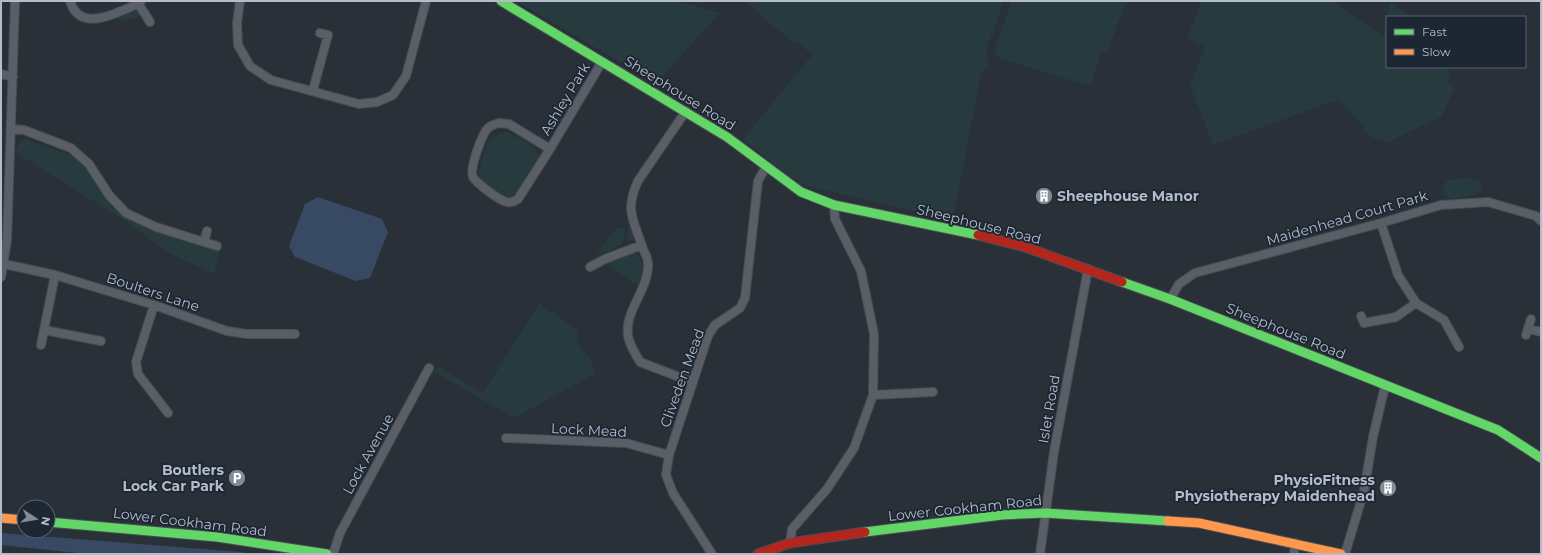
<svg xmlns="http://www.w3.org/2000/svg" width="1542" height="555" font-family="Montserrat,sans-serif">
<rect width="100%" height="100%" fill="#2a3038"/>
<!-- green -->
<path fill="#273a3e" d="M516 1H677L720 13 656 83Z
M745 1 1004 2 986 50 989 67 981 74 953 220 806 186 777 167 743 139 812 55 796 41 794 44Z
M1010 1H1126L1107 54 1101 53 1090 86 996 57 995 47 1011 5Z
M1202 1H1333L1383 36 1387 18V67H1450L1448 83 1455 88 1441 117 1385 143 1384 140 1376 139 1364 132 1365 129 1339 99 1213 145 1190 86 1205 47 1187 38Z
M1390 2 1410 17H1387Z
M135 8C139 10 141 12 140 17L124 21 111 17Z
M507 132 532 145 539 156 516 194 507 197 482 182 478 171 490 138Z
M26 139 78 158 89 171 106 199 130 220 165 235 220 250 214 274 169 253 125 221 15 152 18 145Z
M1470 178 1480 181 1482 187 1477 195 1451 199 1444 195C1442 189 1443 185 1448 180Z
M628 227 632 228 637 240 627 241Z
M616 228H625L623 243 611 250 596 255Z
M635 252C645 265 645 267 641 283L637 285 610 267 609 262 612 258Z
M540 302 549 313 555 311C562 320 570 324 578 333 578 336 577 339 578 342 579 348 584 351 587 355 591 359 592 366 596 371L593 375 514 418 435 372 437 366 483 393Z"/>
<!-- water -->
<path fill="#384963" d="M318 197 382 219 388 232 370 278 356 281 295 257 289 246 305 204Z
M1 533 241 552 252 554H87L1 545Z"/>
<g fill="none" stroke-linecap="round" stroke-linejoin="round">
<defs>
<path id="street" d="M70 1C78 27 103 19 121 11 128 8 135 6 141 1
M240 1 237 23 238 45 250 66 271 80 359 104 377 102 393 95 406 76 426 1
M138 3 150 22
M1 74 13 77
M313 90 328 35 320 33
M686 111 638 181C624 211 634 220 643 249 645 253 648 259 648 263 650 290 621 313 629 340 631 347 636 355 640 362L692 382
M499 123 509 124 550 149 518 199C515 201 511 203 507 202 500 201 476 183 473 177 469 169 482 134 488 128 491 125 496 124 499 123Z
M11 129 24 130 71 148 89 164 109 195 126 213 156 227 217 246
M550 149 602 62
M1381 223 1398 275 1416 303 1444 320 1459 347
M204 242 207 231
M4 264 55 275 154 305 227 331 247 334H295
M590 267 605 259 642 245
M1 277 7 240 15 1
M1170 299 1179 284 1195 273 1381 223 1441 205 1488 202 1536 216 1541 221
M154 305 136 362 138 374 168 413
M1361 316 1364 323 1396 317 1416 303
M1529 329 1541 332
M44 330 101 341
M1526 335 1531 319
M41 345 55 275
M873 395 933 392
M506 438 626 443 669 455
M790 543 792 529 827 489 854 448 873 395 874 334 861 271 835 219 834 205
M333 554 340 533 429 368
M712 554 673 493 666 475 669 455 708 336 715 325 740 308 745 298 758 181 766 167
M1040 554 1054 452 1088 269
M1294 554 1295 543
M1345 554 1364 491 1373 437 1385 386"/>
<path id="fast" d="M501 1 727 137 801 192 834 205 978 235
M1122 282 1170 299 1498 430 1541 458
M48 522 217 537 327 554
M865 532 1002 515 1045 513 1168 521"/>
<path id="slow" d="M1 518 24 520
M1168 521 1199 523 1341 554"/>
<path id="jam" d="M978 235 1025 247 1122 282
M758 554 790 543 865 532"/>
</defs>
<!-- street casing -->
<use href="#street" stroke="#484c53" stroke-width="10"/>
<!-- fast casing -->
<use href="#fast" stroke="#484c53" stroke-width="11"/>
<!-- slow casing -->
<use href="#slow" stroke="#484c53" stroke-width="11"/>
<!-- jam casing -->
<use href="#jam" stroke="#484c53" stroke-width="11"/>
<!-- street -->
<use href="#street" stroke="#5a5e66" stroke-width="8"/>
<!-- fast -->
<use href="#fast" stroke="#63d668" stroke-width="9"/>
<!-- slow -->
<use href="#slow" stroke="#ff974d" stroke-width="9"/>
<!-- jam -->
<use href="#jam" stroke="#b3261e" stroke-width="9"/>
</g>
<!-- icons -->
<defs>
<symbol id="building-disc" viewBox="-11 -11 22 22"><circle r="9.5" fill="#848b96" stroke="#1d2633"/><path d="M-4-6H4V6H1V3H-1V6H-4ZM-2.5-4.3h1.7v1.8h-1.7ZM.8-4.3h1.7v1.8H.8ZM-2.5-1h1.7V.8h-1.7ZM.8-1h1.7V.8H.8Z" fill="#fff"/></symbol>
<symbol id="parking-disc" viewBox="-11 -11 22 22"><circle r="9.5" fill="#848b96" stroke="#1d2633"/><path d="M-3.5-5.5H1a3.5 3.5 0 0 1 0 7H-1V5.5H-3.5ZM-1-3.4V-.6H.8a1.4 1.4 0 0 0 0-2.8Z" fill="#fff"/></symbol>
</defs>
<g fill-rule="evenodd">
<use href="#building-disc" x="1034" y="186" width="20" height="20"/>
<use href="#parking-disc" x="227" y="468" width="20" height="20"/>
<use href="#building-disc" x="1378" y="478" width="20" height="20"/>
</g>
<g text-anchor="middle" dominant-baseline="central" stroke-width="3.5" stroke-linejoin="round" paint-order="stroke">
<!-- street labels -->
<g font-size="14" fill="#b4bcc9" stroke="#1d2633">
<text transform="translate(680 93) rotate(32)">Sheephouse Road</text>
<text transform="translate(565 99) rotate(-59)">Ashley Park</text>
<text transform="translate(1347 218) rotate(-16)">Maidenhead Court Park</text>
<text transform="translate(979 224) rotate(14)">Sheephouse Road</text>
<text transform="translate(153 292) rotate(18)">Boulters Lane</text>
<text transform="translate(1286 331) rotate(22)">Sheephouse Road</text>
<text transform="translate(682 378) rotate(-70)">Cliveden Mead</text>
<text transform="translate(1049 409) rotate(-80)">Islet Road</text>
<text transform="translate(589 430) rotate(3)">Lock Mead</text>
<text transform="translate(368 454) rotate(-61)">Lock Avenue</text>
<text transform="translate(965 508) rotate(-6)">Lower Cookham Road</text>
<text transform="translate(190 522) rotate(7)">Lower Cookham Road</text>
</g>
<!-- poi labels -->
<g font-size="14" font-weight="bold" fill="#b4bcc9" stroke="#1d2633" text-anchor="end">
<text x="1057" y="196" text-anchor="start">Sheephouse Manor</text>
<text x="224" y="470">Boutlers<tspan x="224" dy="16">Lock Car Park</tspan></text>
<text x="1375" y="480">PhysioFitness<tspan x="1375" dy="16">Physiotherapy Maidenhead</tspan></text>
</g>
</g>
<!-- border -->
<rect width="1542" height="555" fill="none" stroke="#b4bcc9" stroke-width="4"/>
<!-- legend -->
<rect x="1386" y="16" width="140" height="52" fill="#1d2633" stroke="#59626f"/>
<rect x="1394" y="29" width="20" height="6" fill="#63d668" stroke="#59626f"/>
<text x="1422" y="36" font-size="12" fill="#b4bcc9">Fast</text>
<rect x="1394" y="49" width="20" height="6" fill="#ff974d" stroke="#59626f"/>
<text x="1422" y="56" font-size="12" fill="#b4bcc9">Slow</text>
<!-- north arrow -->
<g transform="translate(36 519) rotate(102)"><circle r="19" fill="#1d2633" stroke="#59626f"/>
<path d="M0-3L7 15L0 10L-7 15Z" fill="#848b96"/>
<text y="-6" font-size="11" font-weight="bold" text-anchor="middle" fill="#b4bcc9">N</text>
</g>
</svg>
